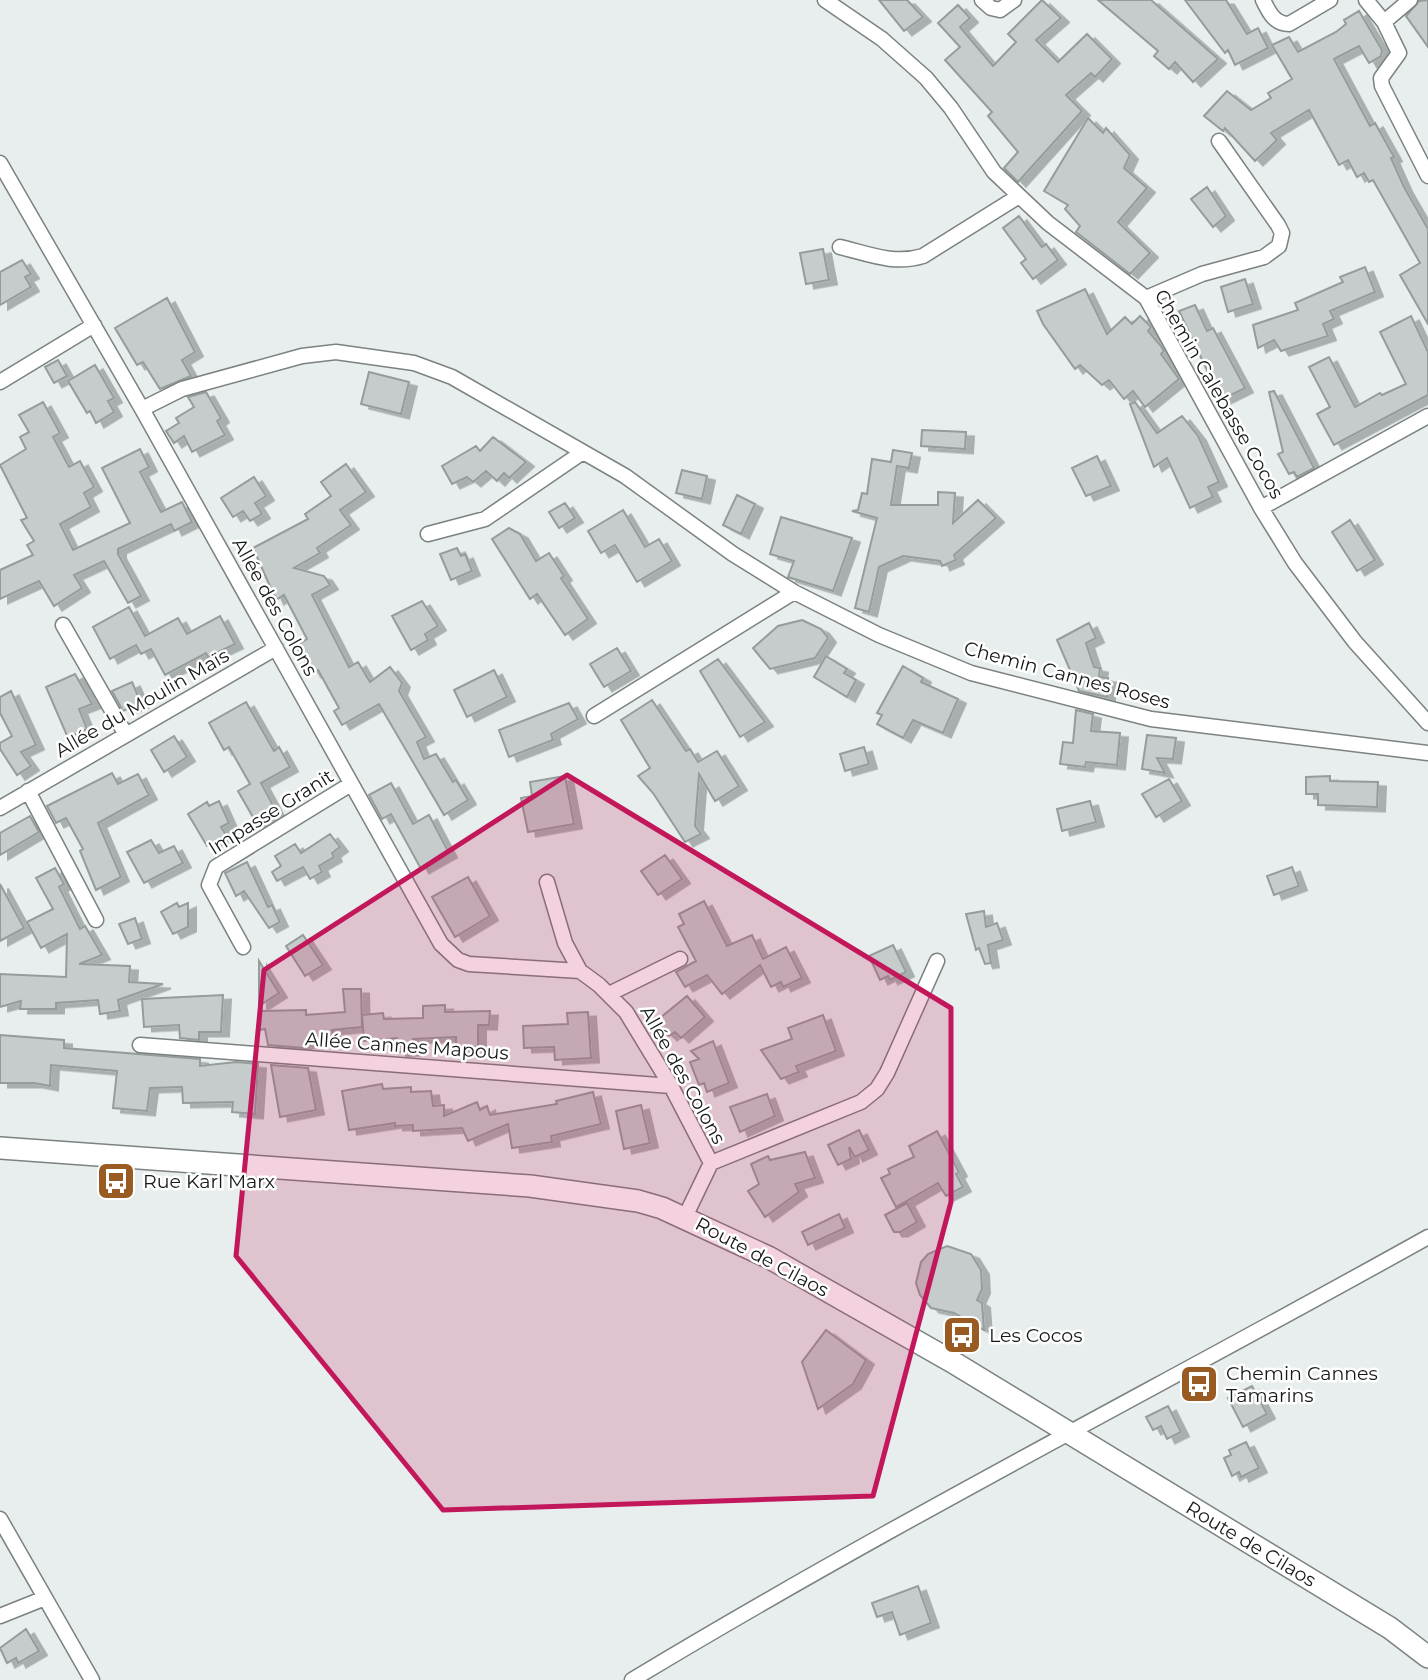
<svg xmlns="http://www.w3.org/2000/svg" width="1428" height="1680" font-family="Montserrat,sans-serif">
<defs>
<filter id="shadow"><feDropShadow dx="8" dy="4.5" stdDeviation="0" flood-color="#0004"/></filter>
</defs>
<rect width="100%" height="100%" fill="#e7eeed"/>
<!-- building -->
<path fill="#c5cccb" stroke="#959c9b" stroke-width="2" filter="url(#shadow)" d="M879 0H907L923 17 904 31Z
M1042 0 1061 18 1036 40 1058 62 1087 34 1112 59 1095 77 1091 73 1066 95 1082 111 1018 182 1004 168 1018 152 988 116 992 112 945 60 960 47 938 23 958 5 970 18 960 27 993 66 1016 42 1008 34Z
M1098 0H1151L1218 59 1193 82 1175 62 1169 69 1154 56 1158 51Z
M1185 0H1226L1247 34 1258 28 1268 48 1235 65 1228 50 1225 53Z
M1428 0V47L1406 16 1419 1Z
M1359 11 1382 50 1381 56 1369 63 1359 46 1334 59 1370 126 1375 123 1394 157 1391 158 1404 187 1428 229V324L1400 275 1420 263 1373 180 1369 182 1364 173 1357 177 1348 160 1339 165 1309 110 1271 133 1277 140 1255 161 1225 128 1223 131 1204 116 1227 91 1251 110 1271 98 1268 93 1292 79 1272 45 1289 37 1298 52 1336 32 1346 24 1344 20Z
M1088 118 1103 133 1106 128 1130 155 1124 168 1147 188 1118 222 1150 253 1130 274 1076 232 1080 226 1065 209 1068 205 1044 191Z
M1207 187 1226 216 1213 227 1191 199Z
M1019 216 1042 247 1046 244 1058 260 1033 279 1021 263 1026 259 1003 228Z
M823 249 829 280 806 284 800 253Z
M22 260 31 274 25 277 31 287 0 305V272Z
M1365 267 1375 292 1330 311 1334 319 1323 324 1328 336 1281 351 1274 340 1258 348 1253 325 1298 310 1295 303 1343 282 1340 277Z
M1245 279 1253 304 1228 312 1221 287Z
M1085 289 1107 334 1125 317 1132 324 1140 316 1151 327 1148 331 1161 346 1164 351 1161 354 1179 379 1145 407 1133 391 1124 399 1109 380 1102 385 1080 365 1075 369 1043 324 1037 311Z
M167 298 195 352 182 360 191 376 160 389 143 362 137 365 115 328Z
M1195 305 1207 331 1213 328 1245 388 1221 400 1179 311Z
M1411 316 1428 352V395L1334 445 1317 414 1330 407 1309 367 1329 357 1355 407 1380 393 1382 395 1406 384 1380 332Z
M58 360 67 376 54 383 45 367Z
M95 365 114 398 108 401 114 412 96 423 90 411 87 413 68 381Z
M369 372 409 382 401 414 361 404Z
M1274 391 1314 468 1297 477 1294 472 1289 474 1278 454 1283 452 1269 392Z
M206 392 221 418 217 421 225 435 192 452 184 436 174 443 166 431 179 423 176 418 194 407 188 397Z
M43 402 60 433 53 437 69 467 80 461 94 487 84 493 91 507 60 524 73 550 130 523 102 468 140 449 149 467 140 472 161 512 182 502 192 522 174 531 171 524 118 549V554L141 596 128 603 104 561 74 575 82 588 54 606 39 581 0 599V570L33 555 27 545 34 541 21 520 27 518 0 465 26 449 20 437 29 432 19 415Z
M1135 402 1157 433 1182 416 1198 436 1219 482 1208 487 1213 497 1190 508 1167 458 1154 467 1130 404Z
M922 430 966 432 965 449 921 446Z
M493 437 526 462 509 478 504 473 497 481 486 471 473 482 467 477 452 484 442 466 476 446 480 451Z
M893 450 912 453 909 468 897 466 891 505H938V492L955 493 953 523 978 500 996 518 954 555 956 560 942 566 940 561 903 556 879 567 869 612 855 608 877 518 852 511 858 510 862 493 867 494 872 459 891 462Z
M1097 456 1111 486 1086 496 1072 468Z
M346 464 366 492 340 510 351 525 317 548 320 553 294 568 324 576 330 585 312 595 349 667 358 662 370 682 390 667 402 683 399 691 426 737 417 742 424 759 436 754 453 782 456 780 468 800 444 815 379 704 342 725 334 711 339 708 318 670 313 673 296 646 307 639 284 595 276 600 253 548 308 519 305 514 331 496 321 482Z
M682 470 707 476 702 499 676 493Z
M254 477 266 496 255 503 262 514 250 521 243 511 233 517 221 498Z
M737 495 755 504 741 534 723 525Z
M565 503 575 518 559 528 549 512Z
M623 510 645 547 659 539 672 561 637 582 615 545 601 553 588 531Z
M781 517 852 538 833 591 788 577 794 561 770 554Z
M1350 520 1375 560 1357 571 1332 532Z
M509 528 520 534 536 561 549 553 564 576 561 578 588 619 565 635 537 594 530 599 492 539Z
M457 548 461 556 465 554 472 571 451 580 440 554Z
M422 601 438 626 425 634 428 640 411 650 392 616Z
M129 607 145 636 178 618 187 634 220 616 235 644 208 657 206 653 165 675 151 649 141 654 136 645 110 659 93 627Z
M802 620 821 629 828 638 815 658 770 669 753 648 778 626Z
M1089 623 1096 638 1086 643 1094 667 1100 668 1099 677 1108 678 1107 697 1079 691 1057 640Z
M617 648 631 671 604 687 590 664Z
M826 656 847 669 844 673 856 680 847 697 814 677Z
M718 659 765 722 740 737 700 671Z
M903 666 923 678 921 682 958 699 943 733 913 720 903 738 877 724 882 715 877 713Z
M494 670 507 697 467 717 454 690Z
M75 674 92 704 79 709 87 729 68 738 46 687Z
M132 682 141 703 123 711 112 691Z
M11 691 36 745 21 752 31 766 17 775 0 749V743L12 736 0 713V697Z
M652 700 686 751 690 749 698 762 717 751 739 786 715 801 699 774 695 826 701 834 685 842 653 793 638 776 650 768 621 720Z
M246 702 274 751 279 747 290 767 261 783 278 815 258 826 238 791 250 784 229 747 224 750 209 723Z
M569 703 578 719 551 734 553 740 509 757 499 730Z
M1076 710 1093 714 1091 731 1120 733 1117 765 1086 762 1085 767 1060 764 1063 742 1073 743Z
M1147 735 1176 738 1173 759 1157 758 1165 773 1142 769Z
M174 736 187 757 164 772 151 750Z
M864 747 869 764 845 771 840 754Z
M112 773 118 784 138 774 149 795 98 823 121 877 96 890 80 851 83 849 66 818 56 823 47 806Z
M565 776 574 824 528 832 521 798 532 796 530 782Z
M1330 776V781L1378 782 1377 807 1318 805V794H1306V777Z
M1169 779 1182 801 1156 817 1142 794Z
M391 783 413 824 429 815 449 853 421 869 391 814 382 819 369 795Z
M219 801 229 823 221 827 226 835 207 846 188 814 207 802 209 806Z
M1090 801 1096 822 1062 831 1057 809Z
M30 816 39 832 0 855V833Z
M330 834 340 847 332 853 334 857 319 866 322 872 310 879 303 867 277 881 272 872 281 866 275 856 295 844 301 853Z
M151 840 159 853 174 846 183 863 144 883 127 852Z
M665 855 682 879 658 895 641 871Z
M247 862 268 907 272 905 280 922 269 928 244 891 236 896 225 873Z
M1292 867 1299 886 1274 895 1267 876Z
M55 868 64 884 59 887 80 929 85 926 102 955 79 964 130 966 129 982 163 984 118 1000 120 1011 100 1014 98 1000 56 1003V1009H20L21 1001 0 1007V974L66 977 67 934 41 948 27 922 53 909 36 878Z
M468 877 490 916 455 937 432 897Z
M0 884 24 928 0 941Z
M704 901 727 946 752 935 763 959 786 947 802 978 783 987 781 982 771 987 760 965 722 994 707 975 685 987 676 972 696 961 678 927 684 924 679 914Z
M177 903 179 907 188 903V927L173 934 161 912Z
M984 911 986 927 997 923 1003 940 988 945 991 963 985 964 979 948 976 950 966 914Z
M135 918 142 939 128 944 119 924Z
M303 935 323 965 305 976 286 946Z
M893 945 906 972 890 980 888 976 880 980 869 956Z
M259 961 279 993 259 1006Z
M343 989H361L362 1027 332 1030 333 1041 303 1044 304 1048 268 1045 265 1029 259 1030V1011L306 1010V1015L345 1012Z
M223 995 221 1032H199V1040L180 1038 179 1025 144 1027 142 999Z
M687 996 705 1017 681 1038 675 1032 669 1036 655 1022Z
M445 1005V1012L490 1011 489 1025H478V1047L456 1046V1037L413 1039V1051L398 1052 397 1038 364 1041 362 1015 383 1013 384 1019 423 1018V1006Z
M588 1012 591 1058 555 1060 554 1047 524 1048 523 1026 568 1024 567 1013Z
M823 1015 836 1051 796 1066 799 1072 781 1079 761 1050 792 1039 788 1028Z
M0 1035 64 1040V1048L200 1059V1066L236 1062 258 1064 255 1114 232 1112 233 1102 183 1103 182 1087 150 1088 147 1111 113 1108 117 1071 51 1065 50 1086 34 1083H0Z
M713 1041 729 1083 707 1092 704 1083 699 1085 690 1062 699 1059 691 1051Z
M271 1065 308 1068 316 1110 280 1117Z
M382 1084 383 1089 411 1087V1092L431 1091 433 1106 444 1105V1116L477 1102 480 1110 487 1106 490 1115 557 1104 556 1101 593 1092 601 1124 551 1136 552 1142 512 1148 508 1124 468 1141 462 1128 413 1131V1125L395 1126V1123L349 1130 342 1091Z
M767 1094 775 1116 740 1132 730 1107Z
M641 1105 650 1143 624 1149 616 1111Z
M859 1130 869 1150 855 1157 849 1147 851 1159 838 1165 828 1145Z
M937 1131 959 1172 956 1174 963 1187 946 1196 938 1183 896 1207 881 1178 890 1174 888 1169 914 1157 909 1146Z
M805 1152 815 1178 795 1184 799 1192 765 1217 748 1191 759 1184 751 1164 768 1156 770 1160Z
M907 1203 917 1222 900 1232H894L885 1215Z
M839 1214 845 1228 808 1245 802 1232Z
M947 1246 971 1254 981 1270 982 1289 977 1300 982 1303 984 1330 954 1313 931 1308 920 1295 916 1283 921 1262 928 1254Z
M826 1330 866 1360 853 1384 818 1409 802 1362Z
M1252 1386 1267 1414 1243 1427 1228 1398Z
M1168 1406 1181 1432 1167 1439 1161 1426 1153 1430 1146 1417Z
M1246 1442 1259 1468 1241 1477 1239 1472 1232 1476 1224 1458 1231 1455 1229 1450Z
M918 1586 931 1623 900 1635 892 1612 877 1617 872 1603Z
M26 1629 39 1651 18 1663 16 1658 7 1663 0 1648Z"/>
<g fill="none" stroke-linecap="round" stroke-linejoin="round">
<defs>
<path id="street" d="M825 0 882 39 926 78 951 108 994 172 1048 223 1146 298 1261 508 1295 563 1355 642 1428 723
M982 0 991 8 1000 10 1014 0
M1263 0C1269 12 1274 24 1289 24L1330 0
M1366 0 1384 22 1399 53 1381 78 1382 86 1428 176
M1384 22 1410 0
M0 163 142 409 441 944 458 960 469 964 580 971 599 985 626 1012 671 1086 711 1163 685 1217
M840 247C869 254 894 265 923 256L1019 196
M1146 298 1202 274 1264 257 1279 246 1282 233 1278 225 1219 141
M0 382 94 325
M142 409 182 389 302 356 336 352 414 363 452 377 625 476 733 554 794 592 879 635 971 673 1151 719 1428 753
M1261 508 1428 416
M428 534 485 519 583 452
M63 625 126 735
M594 716 794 592
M28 791 96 920
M0 808 276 648
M547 882 565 943 580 971
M243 947 209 885 216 867 351 784
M609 994 680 959
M140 1045 671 1086
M711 1163 861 1102 877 1089 887 1073 937 961
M0 1519 92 1680
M0 1616 45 1598
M632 1680C892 1523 1163 1385 1428 1237"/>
<path id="secondary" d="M0 1148 530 1186 638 1201 662 1208 768 1257 951 1361 1390 1628 1428 1657"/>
</defs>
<!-- street casing -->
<use href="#street" stroke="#7b8281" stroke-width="17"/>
<!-- secondary casing -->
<use href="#secondary" stroke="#7b8281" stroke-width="24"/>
<!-- street -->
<use href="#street" stroke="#fff" stroke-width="14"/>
<!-- secondary -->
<use href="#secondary" stroke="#fff" stroke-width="21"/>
</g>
<!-- marked area -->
<path fill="#c2185b" fill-opacity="0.2" stroke="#c2185b" stroke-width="5" stroke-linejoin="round" d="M567 775 951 1008V1202L873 1496 443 1510 236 1256 264 970Z"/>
<!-- icons -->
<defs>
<symbol id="bus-square" viewBox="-11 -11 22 22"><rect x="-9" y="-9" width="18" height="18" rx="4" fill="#995b21" stroke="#fff"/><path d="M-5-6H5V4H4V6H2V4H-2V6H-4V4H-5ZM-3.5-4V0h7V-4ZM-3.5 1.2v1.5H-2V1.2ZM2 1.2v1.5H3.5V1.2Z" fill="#fff"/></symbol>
</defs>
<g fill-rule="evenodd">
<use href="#bus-square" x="94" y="1159" width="44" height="44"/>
<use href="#bus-square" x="940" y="1313" width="44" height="44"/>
<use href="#bus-square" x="1177" y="1362" width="44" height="44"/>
</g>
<g text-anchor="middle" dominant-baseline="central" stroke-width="5" stroke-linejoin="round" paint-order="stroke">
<!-- street labels -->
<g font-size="19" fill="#161918" stroke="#fff">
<text transform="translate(1219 394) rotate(60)">Chemin Calebasse Cocos</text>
<text transform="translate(275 607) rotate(61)">Allée des Colons</text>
<text transform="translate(1067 675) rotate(15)">Chemin Cannes Roses</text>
<text transform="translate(142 703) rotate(-30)">Allée du Moulin Maïs</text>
<text transform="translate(271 812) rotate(-32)">Impasse Granit</text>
<text transform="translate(407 1046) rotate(4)">Allée Cannes Mapous</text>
<text transform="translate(683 1075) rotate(61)">Allée des Colons</text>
<text transform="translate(762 1257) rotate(28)">Route de Cilaos</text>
<text transform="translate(1251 1544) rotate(31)">Route de Cilaos</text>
</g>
<!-- poi labels -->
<g font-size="19" fill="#161918" stroke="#fff" text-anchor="start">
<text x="143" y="1181">Rue Karl Marx</text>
<text x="989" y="1335">Les Cocos</text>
<text x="1226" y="1373">Chemin Cannes<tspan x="1226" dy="22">Tamarins</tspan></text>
</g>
</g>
</svg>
